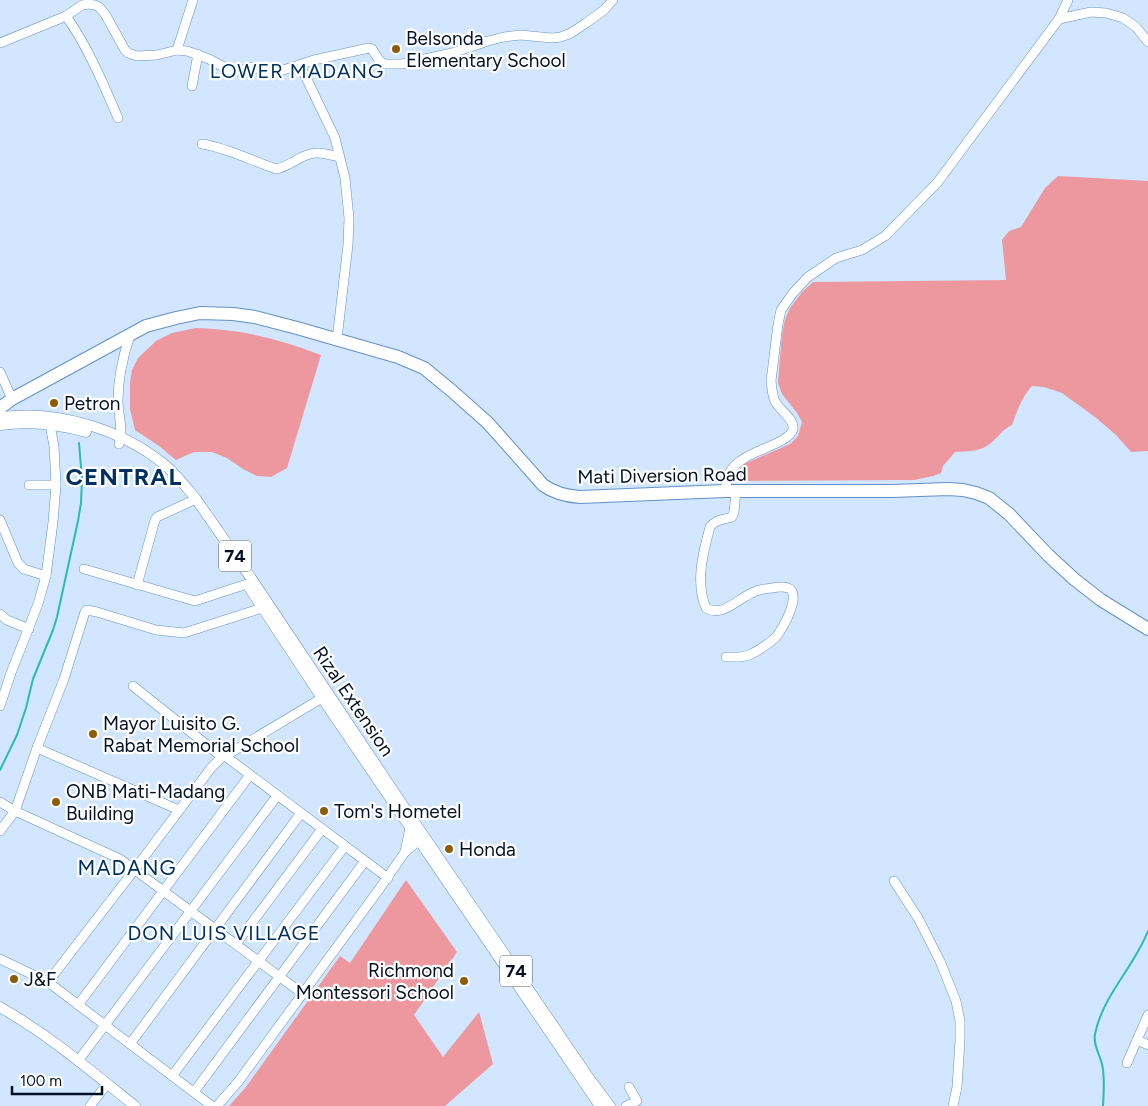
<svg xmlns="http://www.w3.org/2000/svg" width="1148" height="1106" font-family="Figtree,sans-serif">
	<rect width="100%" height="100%" fill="#d2e6ff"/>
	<!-- green -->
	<g fill="#ec989e">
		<path d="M1058,176L1148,181V451L1131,452L1116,435L1095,417L1062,393L1044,387L1032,386C1022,397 1017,411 1012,425C1002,430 1001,434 993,441C982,452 970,451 955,452L943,466L941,473L933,476L914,480L733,481L737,472L744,464L790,444L798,436L802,422L797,413L782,394L778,383L779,369L782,334L785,319L790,308L802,292L813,282L1006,280L1002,240L1009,231L1021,227L1045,188Z"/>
		<path d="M196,328C239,329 281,339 321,355L287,468L271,477L257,476L243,469L227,458L212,452H194L176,460L159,446L135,430L130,409V382L132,370L138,358L156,341L172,333Z"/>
		<path d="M406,880L457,952L414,1015L443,1057L479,1012L493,1064L445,1106H229L246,1087L340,956L350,963Z"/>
	</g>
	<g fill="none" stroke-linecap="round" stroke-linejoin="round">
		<!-- stream -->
		<g stroke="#2bbaba" stroke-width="2">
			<path d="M0,770L17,735L26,708L33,679L53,630L57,617L78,521L81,503L82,479L79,443"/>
			<path d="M1103,1106C1104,1092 1105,1077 1102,1064C1099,1053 1093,1044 1095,1034C1103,995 1134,967 1148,931"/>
		</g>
		<!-- minor casing -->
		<g stroke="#6290ca" stroke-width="10">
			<g id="minor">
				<path d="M66,16C88,47 103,83 118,118"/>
				<path d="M1059,19L1091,12L1106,13L1123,18L1136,27L1148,42"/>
				<path d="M0,43L66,16L82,5L88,4L95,5L99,7L105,14L125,50L128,53L137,56L157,55L177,50L187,51L209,59L233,72H241L247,68L252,67L261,70L277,72L314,60L369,48L372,49L379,60L384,64H402L452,53L488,41L504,37L520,35L552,38L561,37L571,33L586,23L604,10L613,0"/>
				<path d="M177,50L193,0"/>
				<path d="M300,65L335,138L345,178L349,218L348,245L337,339"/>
				<path d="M192,86L198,54"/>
				<path d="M202,144C228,148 252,161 276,169C283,168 289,164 295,161C312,150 320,152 339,157"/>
				<path d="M0,372L12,399"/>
				<path d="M119,444C124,432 118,414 118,401C118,378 123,356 130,335"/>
				<path d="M29,485H56"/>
				<path d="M725,491C726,485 727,478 730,472C741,450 789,446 793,429C795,419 779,410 775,401C772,395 772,388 771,381L778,324L781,310L793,293L808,277L836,258L862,250L885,236L937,183L1059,19L1068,0"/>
				<path d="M0,520L18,563L24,569L46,576"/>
				<path d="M84,569L195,601L247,584"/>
				<path d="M137,585L155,520L157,517L196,499"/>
				<path d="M0,614L7,620L29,629"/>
				<path d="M726,657C734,657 742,658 749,655C758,651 768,644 775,638C782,631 803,593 788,588C783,586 777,587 772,588C766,589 759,589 754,592C738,598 723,618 706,608C695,582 703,553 710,527C716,519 723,520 732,517L734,512L736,491"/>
				<path d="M133,686L222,757"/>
				<path d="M0,706L11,673L38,604L46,576L53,522L56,485L54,446L50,425"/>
				<path d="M37,748L179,810"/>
				<path d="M225,756L388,878"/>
				<path d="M0,802L15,811L120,859L303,994"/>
				<path d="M0,831L15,811L37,748L64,679L85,612L87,610L97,612L156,630L184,633L262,608"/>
				<path d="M405,852L410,828L415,825"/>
				<path d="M894,881L918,918L940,961L956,1001L960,1021V1041L957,1087L953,1106"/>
				<path d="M236,944L322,829"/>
				<path d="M0,959L48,982L212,1106"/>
				<path d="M48,982L135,869L211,768L222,757L225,756L327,695"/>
				<path d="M78,1005L250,775"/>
				<path d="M1137,1040L1148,1045"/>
				<path d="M130,1044L301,813"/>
				<path d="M78,1061L277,796"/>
				<path d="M1127,1063L1148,1015"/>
				<path d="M172,1076L345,846"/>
				<path d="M194,1092L365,861"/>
				<path d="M90,1106L107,1084"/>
				<path d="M217,1106L238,1082L380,888L405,852L423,837"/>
				<path d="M626,1106L637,1101L629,1087"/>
			</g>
		</g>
		<!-- major casing -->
		<g stroke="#6290ca" stroke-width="11">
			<g id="major">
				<path d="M0,417C57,410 120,428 165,465C177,475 186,487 196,499L253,581L400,801L589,1078L610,1106"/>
				<path d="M0,425C29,421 58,424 86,432"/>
				<path d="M250,589L322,698L600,1106"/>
				<path d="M0,1007C49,1035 91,1071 135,1106"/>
			</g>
		</g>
		<!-- highway casing -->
		<g stroke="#6290ca" stroke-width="14">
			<path id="highway" d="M0,408L12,399L146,326L176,318L200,313L233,314L255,317L297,328L398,357L424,368L452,391L488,423L543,485C554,493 566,496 580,497L725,491H892L948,489L963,490L976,493L989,498L1009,514L1048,555L1074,579L1101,600L1148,629"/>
		</g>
		<!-- minor -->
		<use href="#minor" stroke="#fff" stroke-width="9"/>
		<!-- major -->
		<use href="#major" stroke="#fff" stroke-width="10"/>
		<!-- highway -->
		<use href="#highway" stroke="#fff" stroke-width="12"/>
	</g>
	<!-- markers -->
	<g fill="#8c5d04" stroke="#fff" stroke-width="2">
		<circle cx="396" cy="49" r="5"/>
		<circle cx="54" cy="403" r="5"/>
		<circle cx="93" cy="734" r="5"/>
		<circle cx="56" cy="802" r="5"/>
		<circle cx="324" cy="811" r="5"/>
		<circle cx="449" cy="849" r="5"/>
		<circle cx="14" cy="979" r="5"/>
		<circle cx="464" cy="981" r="5"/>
	</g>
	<g text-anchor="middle" stroke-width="4.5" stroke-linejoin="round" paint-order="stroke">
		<!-- shield labels -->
		<g fill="#fff" stroke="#4e5867" stroke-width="1">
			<rect x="219" y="540.5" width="32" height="31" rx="4"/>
			<rect x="500" y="955.5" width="32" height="31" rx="4"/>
		</g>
		<g font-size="18" font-weight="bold" fill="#021026">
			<text x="235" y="562">74</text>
			<text x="516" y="977">74</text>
		</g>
		<!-- poi labels -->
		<g font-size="19" fill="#021026" stroke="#fff" text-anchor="start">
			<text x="406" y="45">Belsonda<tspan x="406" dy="22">Elementary School</tspan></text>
			<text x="64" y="410">Petron</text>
			<text x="103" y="730">Mayor Luisito G.<tspan x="103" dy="22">Rabat Memorial School</tspan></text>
			<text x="66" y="798">ONB Mati-Madang<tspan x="66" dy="22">Building</tspan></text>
			<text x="334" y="818">Tom's Hometel</text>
			<text x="459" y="856">Honda</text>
			<text x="454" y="977" text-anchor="end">Richmond<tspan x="454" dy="22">Montessori School</tspan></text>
			<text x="24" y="986">J&amp;F</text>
		</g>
		<!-- street labels -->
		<g font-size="19" fill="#021026" stroke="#fff">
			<text transform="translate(662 475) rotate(-1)" y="7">Mati Diversion Road</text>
			<text transform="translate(354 701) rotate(56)" y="7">Rizal Extension</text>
		</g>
		<!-- neighbourhood labels -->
		<g font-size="20" letter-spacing="1" fill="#002f61" stroke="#fff">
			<text x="297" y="78">LOWER MADANG</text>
			<text x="224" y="940">DON LUIS VILLAGE</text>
		</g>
		<!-- quarter labels -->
		<g font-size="21" letter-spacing="1" fill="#002f61" stroke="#fff">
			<text x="127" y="875">MADANG</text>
		</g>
		<!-- district labels -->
		<g font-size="24" font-weight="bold" letter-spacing="1" fill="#002f61" stroke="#fff">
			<text x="124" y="485">CENTRAL</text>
		</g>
	</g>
	<!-- scale -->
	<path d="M12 1086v8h90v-8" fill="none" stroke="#021026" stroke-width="2.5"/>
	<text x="20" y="1086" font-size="15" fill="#021026" stroke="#ffffff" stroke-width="4" paint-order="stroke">100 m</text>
</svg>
